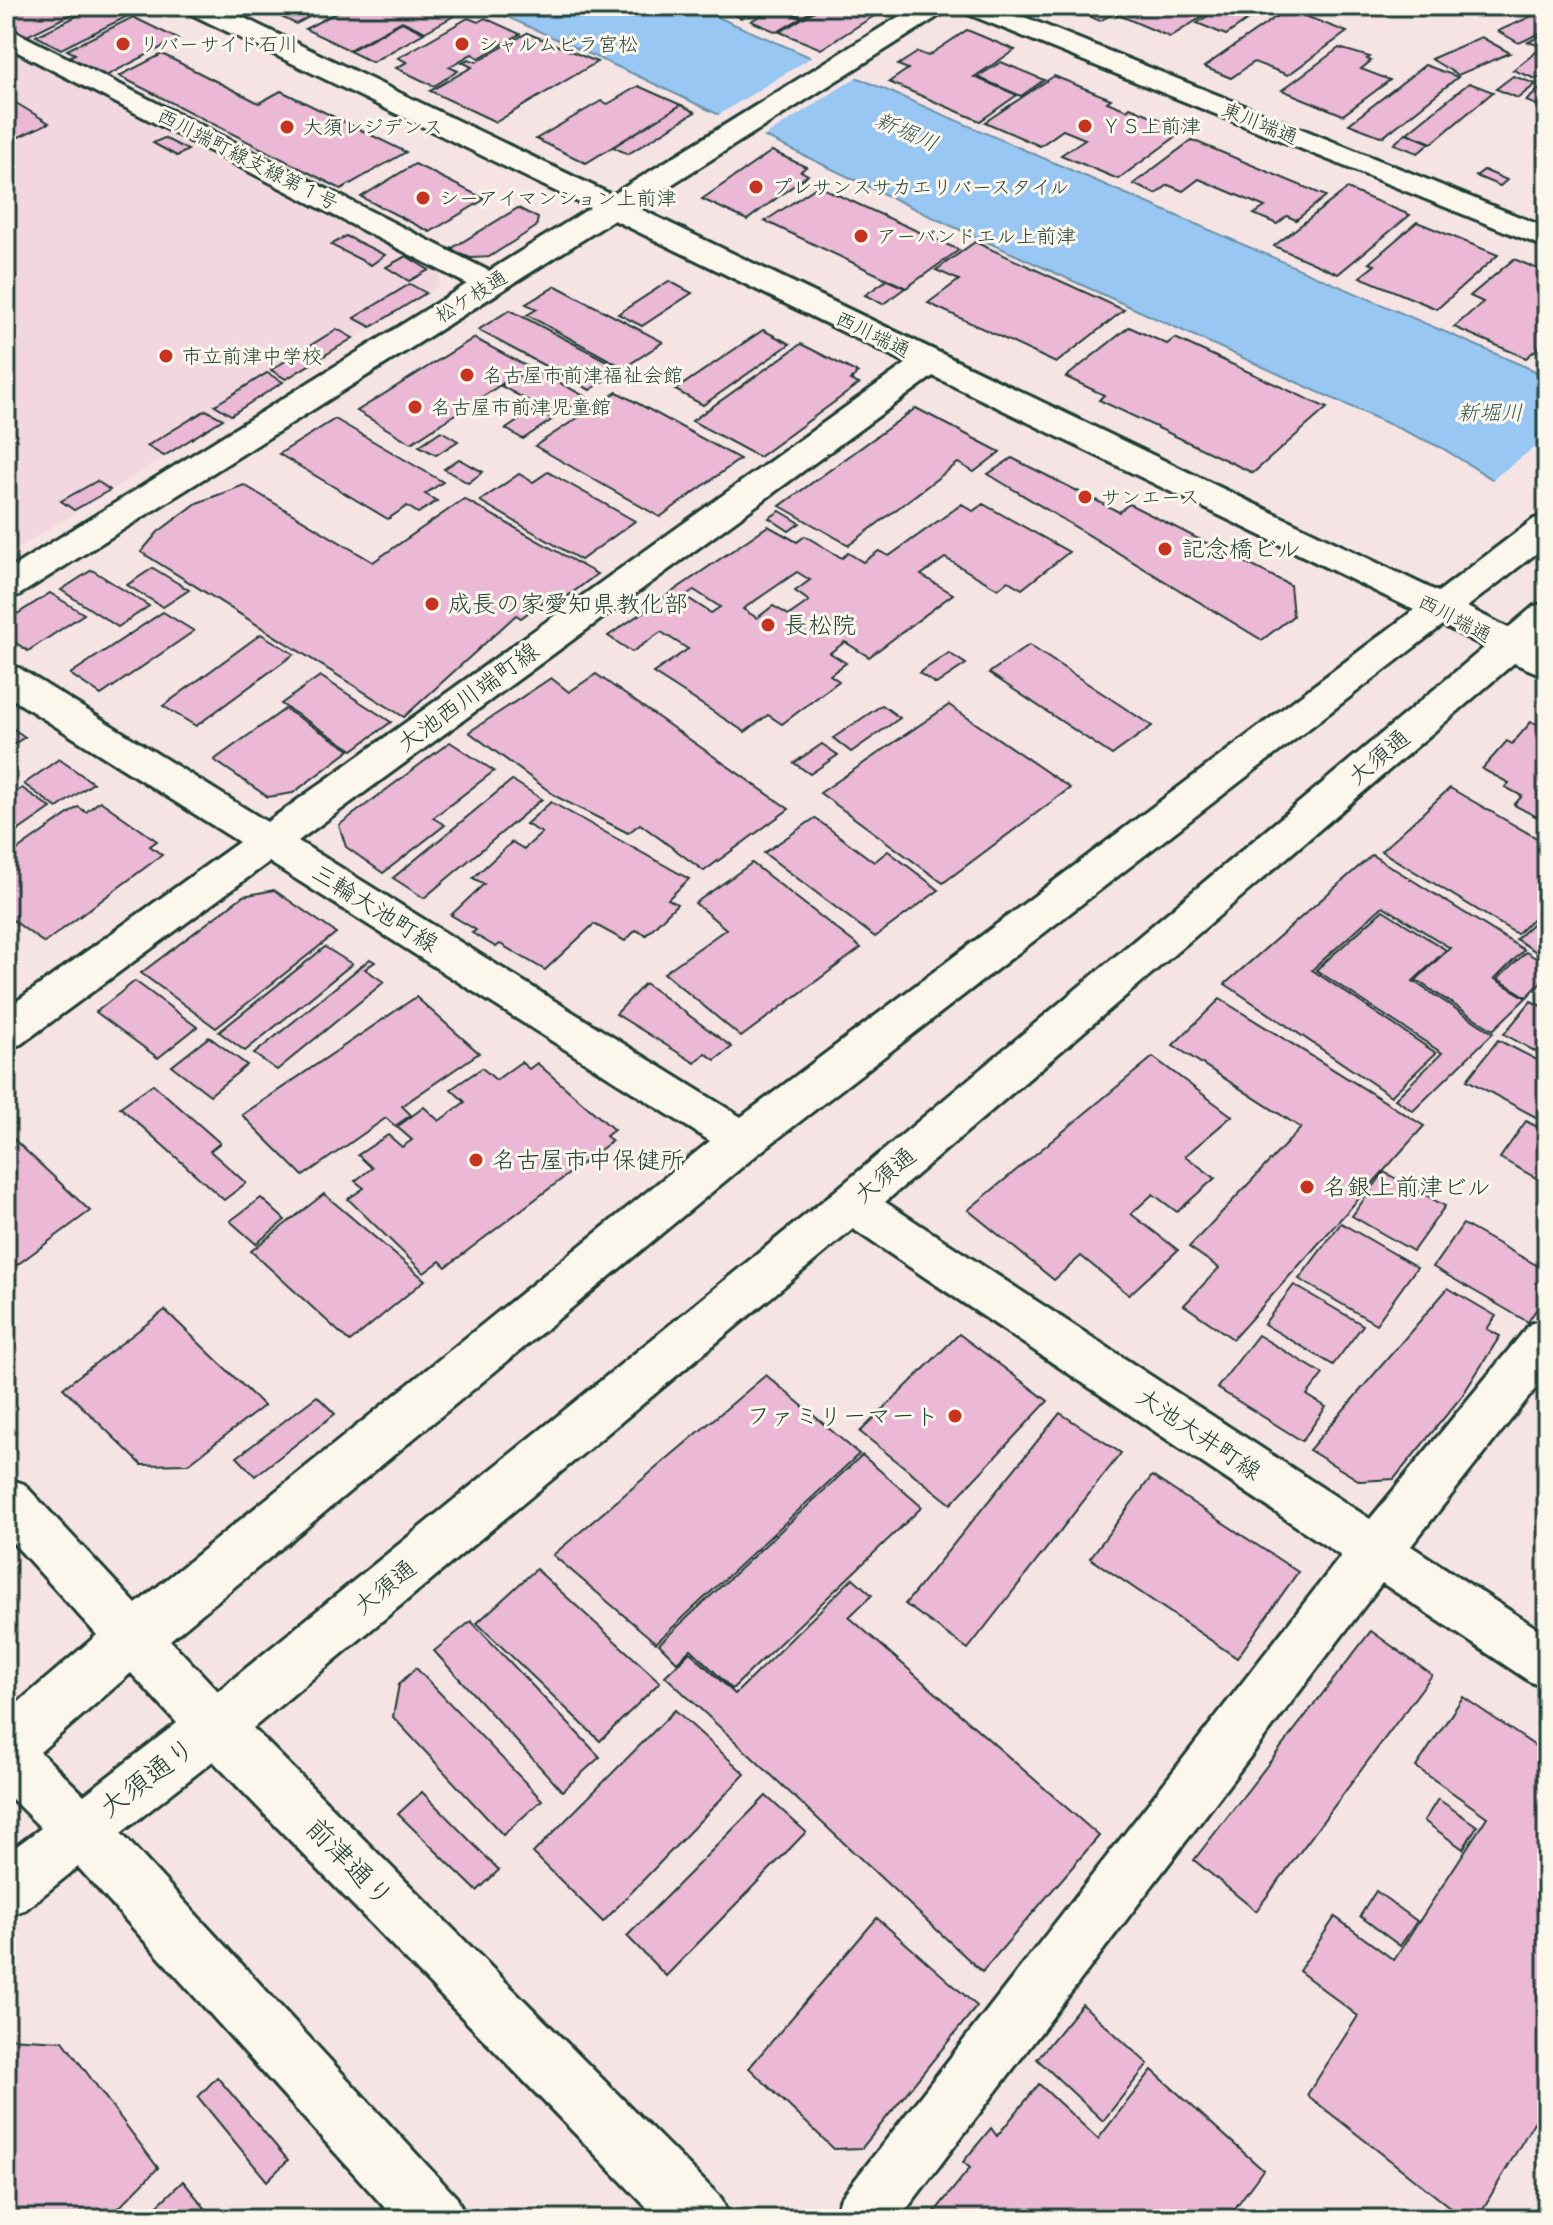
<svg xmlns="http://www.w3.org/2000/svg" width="1553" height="2225" font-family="Delius,'Klee One',sans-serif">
	<rect width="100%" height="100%" fill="#f6e4e5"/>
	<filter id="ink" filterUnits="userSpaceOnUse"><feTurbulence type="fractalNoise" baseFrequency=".0125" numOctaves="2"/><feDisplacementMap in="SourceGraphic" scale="16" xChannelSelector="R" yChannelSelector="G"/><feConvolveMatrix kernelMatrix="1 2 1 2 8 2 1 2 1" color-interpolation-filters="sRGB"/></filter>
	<g filter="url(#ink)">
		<!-- built -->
		<path fill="#f3d7e0" d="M6,46L439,271L440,285L6,556Z"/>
		<!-- water -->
		<path fill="#97c7f2" stroke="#6790a6" stroke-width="2" d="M483,6H692L1547,376V504L1492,479L1442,448L934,218L638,76Z"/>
		<!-- pier -->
		<g fill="#f6e4e5">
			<path d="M815,55L860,75L760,139L715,117Z"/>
			<path d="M1547,438V508L1489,482Z"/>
		</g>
		<!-- building -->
		<g fill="#ebb8d5" stroke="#1f3d34" stroke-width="2" fill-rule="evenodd">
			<path d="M29,6H88L27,36L6,25V17Z"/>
			<path d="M97,6H113L130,15L61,49L36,36Z"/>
			<path d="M258,6H330L296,24Z"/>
			<path d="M349,6H468L470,7L425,32L402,21L349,50L305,29Z"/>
			<path d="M714,6H762L741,18Z"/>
			<path d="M776,6H820L802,17Z"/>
			<path d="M823,6H890L821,49L780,32Z"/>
			<path d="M1066,6H1219L1170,37L1114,13L1100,21Z"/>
			<path d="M1223,6H1268L1226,35L1197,23Z"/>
			<path d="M775,7L801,18L777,32L751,21Z"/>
			<path d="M1287,9L1347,32L1288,75L1254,62L1231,78L1204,67Z"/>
			<path d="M1543,11L1547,13V30L1519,43L1498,31Z"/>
			<path d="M133,17L178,39L104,77L67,58L75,54L67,50Z"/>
			<path d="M468,18L478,22L485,18L520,34L479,58L472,54L449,67L458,71L434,86L396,68L407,62L398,58Z"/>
			<path d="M402,22L424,33L372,62L349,51Z"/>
			<path d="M967,30L1015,50L974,77L1017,95L980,121L889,82L908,69L898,65L918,52L928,56Z"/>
			<path d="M527,33L597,62L496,122L430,91L472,67L462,62L469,59L476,62Z"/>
			<path d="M1547,33V48L1528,42Z"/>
			<path d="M1481,37L1510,53L1458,75L1431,59Z"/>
			<path d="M1339,48L1370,57L1367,59L1371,61L1361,69L1390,80L1343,115L1282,90Z"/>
			<path d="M1540,49L1547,52V71L1536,79L1513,70Z"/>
			<path d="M162,54L259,103L281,91L406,152L341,189L119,76Z"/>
			<path d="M1001,62L1044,80L1021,96L977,77Z"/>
			<path d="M1425,65L1458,77L1383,137L1349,124Z"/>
			<path d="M1054,76L1111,99L1107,102L1127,110L1130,107L1185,130L1118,179L1061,155L1085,139L1063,130L1040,146L985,122Z"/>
			<path d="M1513,76L1536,84L1518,98L1496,89Z"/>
			<path d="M1469,83L1493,92L1432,143L1407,133Z"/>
			<path d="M638,86L681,105L586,163L536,139L601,101L608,104Z"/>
			<path d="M1541,88L1547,91V102L1542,107L1526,101Z"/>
			<path d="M16,103L49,123L6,143V108Z"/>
			<path d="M681,105L695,112L628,154L613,147Z"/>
			<path d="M1406,133L1430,143L1418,153L1394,144Z"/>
			<path d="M164,138L188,150L177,156L153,143Z"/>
			<path d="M1192,140L1326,196L1296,220L1287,216L1277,224L1254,214L1265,207L1199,179L1183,191L1168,185L1156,194L1133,184Z"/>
			<path d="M772,151L806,167L801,171L808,175L747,220L702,199Z"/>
			<path d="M415,164L485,199L430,232L361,197Z"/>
			<path d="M1484,170L1507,180L1500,186L1476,176Z"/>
			<path d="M818,186L959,250L906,288L765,221Z"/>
			<path d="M1347,189L1410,215L1338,274L1274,246Z"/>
			<path d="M518,208L538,218L536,227L489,257L470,258L451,249Z"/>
			<path d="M1417,222L1498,255L1437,309L1360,277L1375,265L1369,263Z"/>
			<path d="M346,236L385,255L371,265L331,245Z"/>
			<path d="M975,242L1124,310L1056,363L928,303L959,280L936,270Z"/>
			<path d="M406,256L429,270L409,281L386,267Z"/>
			<path d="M1514,259L1547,273V340L1526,358L1454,327L1483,302L1470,296Z"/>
			<path d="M887,280L905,288L883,304L865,295Z"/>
			<path d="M669,281L692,293L642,326L618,314Z"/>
			<path d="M410,284L426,293L371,327L354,318Z"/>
			<path d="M556,286L663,342L624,368L527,315L537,309L526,304Z"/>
			<path d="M510,310L622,369L590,390L478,330Z"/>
			<path d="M1129,327L1167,344L1175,338L1327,408L1253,473L1099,400L1104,395L1066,377Z"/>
			<path d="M337,329L353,338L286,379L271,370Z"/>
			<path d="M763,330L790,344L703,405L675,390Z"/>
			<path d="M474,338L528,367L411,443L357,411Z"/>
			<path d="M801,344L858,373L850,380L859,384L759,457L692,421Z"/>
			<path d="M540,372L586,397L556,416L501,386L518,375L528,381Z"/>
			<path d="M267,373L283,382L231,415L215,405Z"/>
			<path d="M617,392L740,459L660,517L535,446Z"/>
			<path d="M916,408L1000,452L974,472L958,463L849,545L780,506Z"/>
			<path d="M536,409L553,419L523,439L506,429Z"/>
			<path d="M206,410L223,419L164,456L147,446Z"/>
			<path d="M335,419L443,482L425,494L437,501L418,513L407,506L388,519L279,454Z"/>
			<path d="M441,431L458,441L436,455L419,446Z"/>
			<path d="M1012,458L1119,512L1129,504L1290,585L1293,616L1262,640L988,474Z"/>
			<path d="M459,459L483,472L468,483L444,469Z"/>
			<path d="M548,472L635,521L581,560L480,501L519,474L533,482Z"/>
			<path d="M97,481L110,490L74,510L61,501Z"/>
			<path d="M244,485L373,562L464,499L597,574L556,605L547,599L521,618L516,615L404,717L141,552L158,532L197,503Z"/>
			<path d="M962,504L973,511L983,504L1069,552L1022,589L1008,581L998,589L945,558L921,575L953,594L869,657L845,642L830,653L846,663L830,675L839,681L782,724L768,715L745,732L653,673L688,649L661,632L632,652L608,636L768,526L797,542L805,536L842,558L848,553L863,562L879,551L889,556ZM797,572L810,580L795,591L809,601L789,615L773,606L757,618L743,609ZM694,590L720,607L711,613L685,596Z"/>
			<path d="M780,511L800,523L789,531L769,518Z"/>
			<path d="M153,568L189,590L163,607L127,585Z"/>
			<path d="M92,570L149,606L118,627L61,590Z"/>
			<path d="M50,593L84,614L28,651L6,636V628L11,618Z"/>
			<path d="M163,612L194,631L101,695L70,674Z"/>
			<path d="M261,634L294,654L196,726L163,706Z"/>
			<path d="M1029,645L1152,726L1112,755L989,673Z"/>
			<path d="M949,653L966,664L936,684L919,673Z"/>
			<path d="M596,674L789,809L704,871L640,824L628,833L557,797L469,732L551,678L569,692Z"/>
			<path d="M320,676L391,722L353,750L281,704Z"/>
			<path d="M882,705L900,718L851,752L833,738Z"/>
			<path d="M949,705L1070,788L943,883L820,793Z"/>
			<path d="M285,709L350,750L293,793L268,797L214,760Z"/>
			<path d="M1531,722L1547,727V822L1514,805L1522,796L1505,787L1509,783L1482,769L1507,741L1512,744Z"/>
			<path d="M6,724L25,737L6,749Z"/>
			<path d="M450,742L494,771L433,818L445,825L383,873L346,847L339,825Z"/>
			<path d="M822,744L838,755L810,774L794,763Z"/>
			<path d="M59,759L93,783L57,808L24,784Z"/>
			<path d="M512,780L542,799L424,898L393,878Z"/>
			<path d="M22,788L51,808L6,839V799Z"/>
			<path d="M1450,788L1547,844V905L1517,934L1381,851Z"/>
			<path d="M100,801L157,841L150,846L162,855L44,943L6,915V858L78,807L86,812Z"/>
			<path d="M551,802L689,879L668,899L677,904L646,935L636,930L625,941L594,924L545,970L500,944L496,947L472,933L476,930L451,915L484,884L473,878L512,842L524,849L542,833L526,824Z"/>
			<path d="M815,818L874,862L888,851L939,890L875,937L764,853Z"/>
			<path d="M1372,855L1524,950L1495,979L1526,998L1493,1030L1416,980L1450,948L1383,906L1312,970L1436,1053L1391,1096L1225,984Z"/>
			<path d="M752,863L861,948L741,1037L664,973L726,929L695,903Z"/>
			<path d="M274,890L336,933L216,1028L141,973L243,896Z"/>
			<path d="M1383,910L1446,950L1413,981L1493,1033L1413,1111L1395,1099L1442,1053L1316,970Z"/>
			<path d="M1547,910V959L1516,939Z"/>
			<path d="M325,947L352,964L245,1051L219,1032Z"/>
			<path d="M1526,952L1547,965V976L1527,997L1498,979Z"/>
			<path d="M370,959L375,962L365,969L384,982L277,1070L254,1054Z"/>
			<path d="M135,981L197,1027L158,1058L96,1012Z"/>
			<path d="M645,983L732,1047L715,1060L705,1053L695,1063L616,1014Z"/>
			<path d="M416,997L479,1053L402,1106L411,1115L395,1126L386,1118L303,1176L242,1115Z"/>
			<path d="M1220,999L1424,1126L1233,1339L1184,1305L1219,1268L1189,1247L1301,1128L1173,1045Z"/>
			<path d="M1531,1001L1547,1009V1058L1504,1034Z"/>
			<path d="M209,1037L247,1065L210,1095L172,1066Z"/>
			<path d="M1498,1040L1547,1065V1123L1467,1080Z"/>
			<path d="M1153,1057L1232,1116L1185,1156L1215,1178L1177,1212L1153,1194L1131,1214L1178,1250L1129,1295L1081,1256L1054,1280L968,1210Z"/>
			<path d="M521,1062L529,1069L537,1063L614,1130L606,1136L612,1141L446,1267L440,1261L424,1273L348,1199L364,1188L355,1181L372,1168L358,1155L388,1135L402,1147L412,1140L397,1127L424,1107L439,1121L465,1102L451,1089L482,1068L496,1080Z"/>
			<path d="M153,1084L220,1143L210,1151L246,1183L224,1200L120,1107Z"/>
			<path d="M1526,1121L1547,1132V1184L1500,1158Z"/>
			<path d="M6,1132L90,1211L6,1273Z"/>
			<path d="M1384,1172L1445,1206L1413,1251L1352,1216Z"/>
			<path d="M324,1194L425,1280L350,1342L251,1251Z"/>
			<path d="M261,1198L285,1220L256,1244L230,1221Z"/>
			<path d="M1341,1223L1417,1267L1376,1324L1299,1279Z"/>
			<path d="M1463,1224L1547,1271V1293L1528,1322L1433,1267Z"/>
			<path d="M1294,1285L1363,1325L1333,1365L1264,1324Z"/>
			<path d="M1448,1288L1496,1316L1487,1329L1500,1336L1462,1396L1394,1479L1360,1481L1309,1450Z"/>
			<path d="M165,1310L264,1406L188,1464L142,1465L63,1388Z"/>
			<path d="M959,1334L1048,1401L951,1504L860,1432Z"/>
			<path d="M1258,1335L1323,1374L1307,1395L1326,1407L1302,1441L1217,1388Z"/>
			<path d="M766,1375L859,1454L656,1643L553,1555Z"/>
			<path d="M317,1396L335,1414L255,1476L237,1457Z"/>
			<path d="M1060,1413L1121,1453L968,1649L905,1604Z"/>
			<path d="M862,1455L922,1507L732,1689L691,1649L677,1662L659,1644Z"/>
			<path d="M1152,1476L1298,1572L1237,1658L1090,1558Z"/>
			<path d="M536,1569L660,1682L600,1741L477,1623Z"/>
			<path d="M853,1578L872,1595L849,1617L1099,1836L982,1972L665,1676L690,1652L735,1694Z"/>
			<path d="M471,1621L600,1757L562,1791L434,1651Z"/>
			<path d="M1371,1631L1432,1675L1256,1911L1194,1860Z"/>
			<path d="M416,1668L542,1800L503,1835L393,1717L399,1684Z"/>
			<path d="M1463,1697L1547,1754V2100L1477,2219H1465L1307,2095L1358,2016L1299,1971L1335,1917L1394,1960L1487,1817L1416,1767Z"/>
			<path d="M675,1710L745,1774L603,1922L533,1853Z"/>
			<path d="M422,1792L499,1870L477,1891L398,1814Z"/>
			<path d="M766,1796L806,1832L666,1976L627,1936Z"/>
			<path d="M1438,1799L1477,1826L1463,1849L1424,1821Z"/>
			<path d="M1376,1891L1417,1921L1400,1946L1360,1916Z"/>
			<path d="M877,1918L977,2006L862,2148L834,2149L749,2068Z"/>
			<path d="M1082,2004L1148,2064L1103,2121L1037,2059Z"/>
			<path d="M6,2038L63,2041L158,2168L108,2219H6Z"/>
			<path d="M1152,2070L1263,2170L1227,2219H929L970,2168L963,2162L991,2128L997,2136L1039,2084L1098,2139Z"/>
			<path d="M217,2077L288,2160L267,2181L198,2097Z"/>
			<path d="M183,2181L214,2219H143Z"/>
			<path d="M1309,2210L1311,2219H1272L1271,2213Z"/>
		</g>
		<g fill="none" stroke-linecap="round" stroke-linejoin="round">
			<!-- minor casing -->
			<g stroke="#1f3d34" stroke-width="6">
				<g id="minor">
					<path d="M183,6H219L612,195L916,6H949L945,12L636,207L1438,592L1534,519L1547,516V545L1467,607L1508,628L1534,606L1547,603V635L1537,643L1547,648V677L1514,663L885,1202L1370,1519L1530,1324L1547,1318V1374L1411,1546L1547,1635V1689L1529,1681L1382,1583L899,2219H832L841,2198L1341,1556L853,1229L253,1728L721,2198L730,2219H658L213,1761L121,1833L457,2198L466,2219H395L78,1867L26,1909L6,1917V1854L41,1828L6,1793V1713L97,1635L6,1535V1478L24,1484L136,1604L710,1141L269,862L21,1044L6,1049V1009L239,842L6,695V664L19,668L267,822L907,363L614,220L19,595L6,599V571L467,284L6,46V27L489,271L590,208L187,12ZM933,376L1414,610L741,1117L298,841ZM1443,625L1485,647L835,1191L218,1691L170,1640L759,1153ZM131,1673L177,1723L84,1795L40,1752Z"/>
					<path d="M959,6H997L1547,228V248L963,12Z"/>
				</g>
			</g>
			<!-- minor -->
			<use href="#minor" fill="#fbf7ec" fill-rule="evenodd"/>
		</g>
	</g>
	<!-- markers -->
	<g fill="#c8321e" stroke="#fbf7ec" stroke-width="3">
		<circle cx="123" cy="44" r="8"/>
		<circle cx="462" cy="44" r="8"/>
		<circle cx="1085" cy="126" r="8"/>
		<circle cx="287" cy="127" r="8"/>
		<circle cx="756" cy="187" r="8"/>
		<circle cx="423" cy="198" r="8"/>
		<circle cx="861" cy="236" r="8"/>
		<circle cx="166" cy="356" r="8"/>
		<circle cx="467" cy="375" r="8"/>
		<circle cx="415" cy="407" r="8"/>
		<circle cx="1085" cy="497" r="8"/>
		<circle cx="1165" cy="549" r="8"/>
		<circle cx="432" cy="604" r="8"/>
		<circle cx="768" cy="625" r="8"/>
		<circle cx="476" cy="1160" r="8"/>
		<circle cx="1307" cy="1187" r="8"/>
		<circle cx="955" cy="1416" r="8"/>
	</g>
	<g text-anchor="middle" stroke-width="6" stroke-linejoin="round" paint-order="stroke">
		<!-- far-poi labels -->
		<g font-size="20" fill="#1f3d34" stroke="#fbf7ec" text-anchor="start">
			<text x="139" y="51">リバーサイド石川</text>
			<text x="478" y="51">シャルムビラ宮松</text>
			<text x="1101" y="133">ＹＳ上前津</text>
			<text x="303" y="134">大須レジデンス</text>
			<text x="772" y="194">プレサンスサカエリバースタイル</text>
			<text x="439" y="205">シーアイマンション上前津</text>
			<text x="877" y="243">アーバンドエル上前津</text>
			<text x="182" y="363">市立前津中学校</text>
			<text x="483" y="382">名古屋市前津福祉会館</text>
			<text x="431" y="414">名古屋市前津児童館</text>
			<text x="1101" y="504">サンエース</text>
		</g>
		<!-- far-street labels -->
		<g font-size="20" fill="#1f3d34" stroke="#fbf7ec">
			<text transform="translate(1260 123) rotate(22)" y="7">東川端通</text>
			<text transform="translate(248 159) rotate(27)" y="7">西川端町線支線第１号</text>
			<text transform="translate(471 296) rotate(-32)" y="7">松ケ枝通</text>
			<text transform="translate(873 334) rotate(26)" y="7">西川端通</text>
			<text transform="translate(1455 618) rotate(28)" y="7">西川端通</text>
		</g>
		<!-- far-water labels -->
		<g font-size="22" font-style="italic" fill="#37595a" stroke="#fbf7ec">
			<text transform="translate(907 131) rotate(24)" y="8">新堀川</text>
			<text x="1490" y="420">新堀川</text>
		</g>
		<!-- poi labels -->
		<g font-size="24" fill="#1f3d34" stroke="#fbf7ec" text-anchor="start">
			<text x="1181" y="557">記念橋ビル</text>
			<text x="448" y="612">成長の家愛知県教化部</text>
			<text x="784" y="633">長松院</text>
			<text x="492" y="1168">名古屋市中保健所</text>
			<text x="1323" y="1195">名銀上前津ビル</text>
			<text x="939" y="1424" text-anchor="end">ファミリーマート</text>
		</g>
		<!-- street labels -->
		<g font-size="24" fill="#1f3d34" stroke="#fbf7ec">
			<text transform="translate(468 697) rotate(-36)" y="8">大池西川端町線</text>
			<text transform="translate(1379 757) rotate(-40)" y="8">大須通</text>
			<text transform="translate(375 908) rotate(32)" y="8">三輪大池町線</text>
			<text transform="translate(885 1175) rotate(-40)" y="8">大須通</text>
			<text transform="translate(1199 1434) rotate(34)" y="8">大池大井町線</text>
			<text transform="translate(385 1587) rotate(-39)" y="8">大須通</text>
		</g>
		<!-- near-street labels -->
		<g font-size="28" fill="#1f3d34" stroke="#fbf7ec">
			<text transform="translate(147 1777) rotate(-37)" y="10">大須通り</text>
			<text transform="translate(350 1862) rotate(46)" y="10">前津通り</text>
		</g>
	</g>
	<!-- margin -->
	<rect width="1553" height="2225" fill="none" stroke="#fbf7ec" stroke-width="32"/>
	<rect x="16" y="16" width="1521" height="2193" fill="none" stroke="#1f3d34" stroke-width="3" filter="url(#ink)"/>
</svg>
